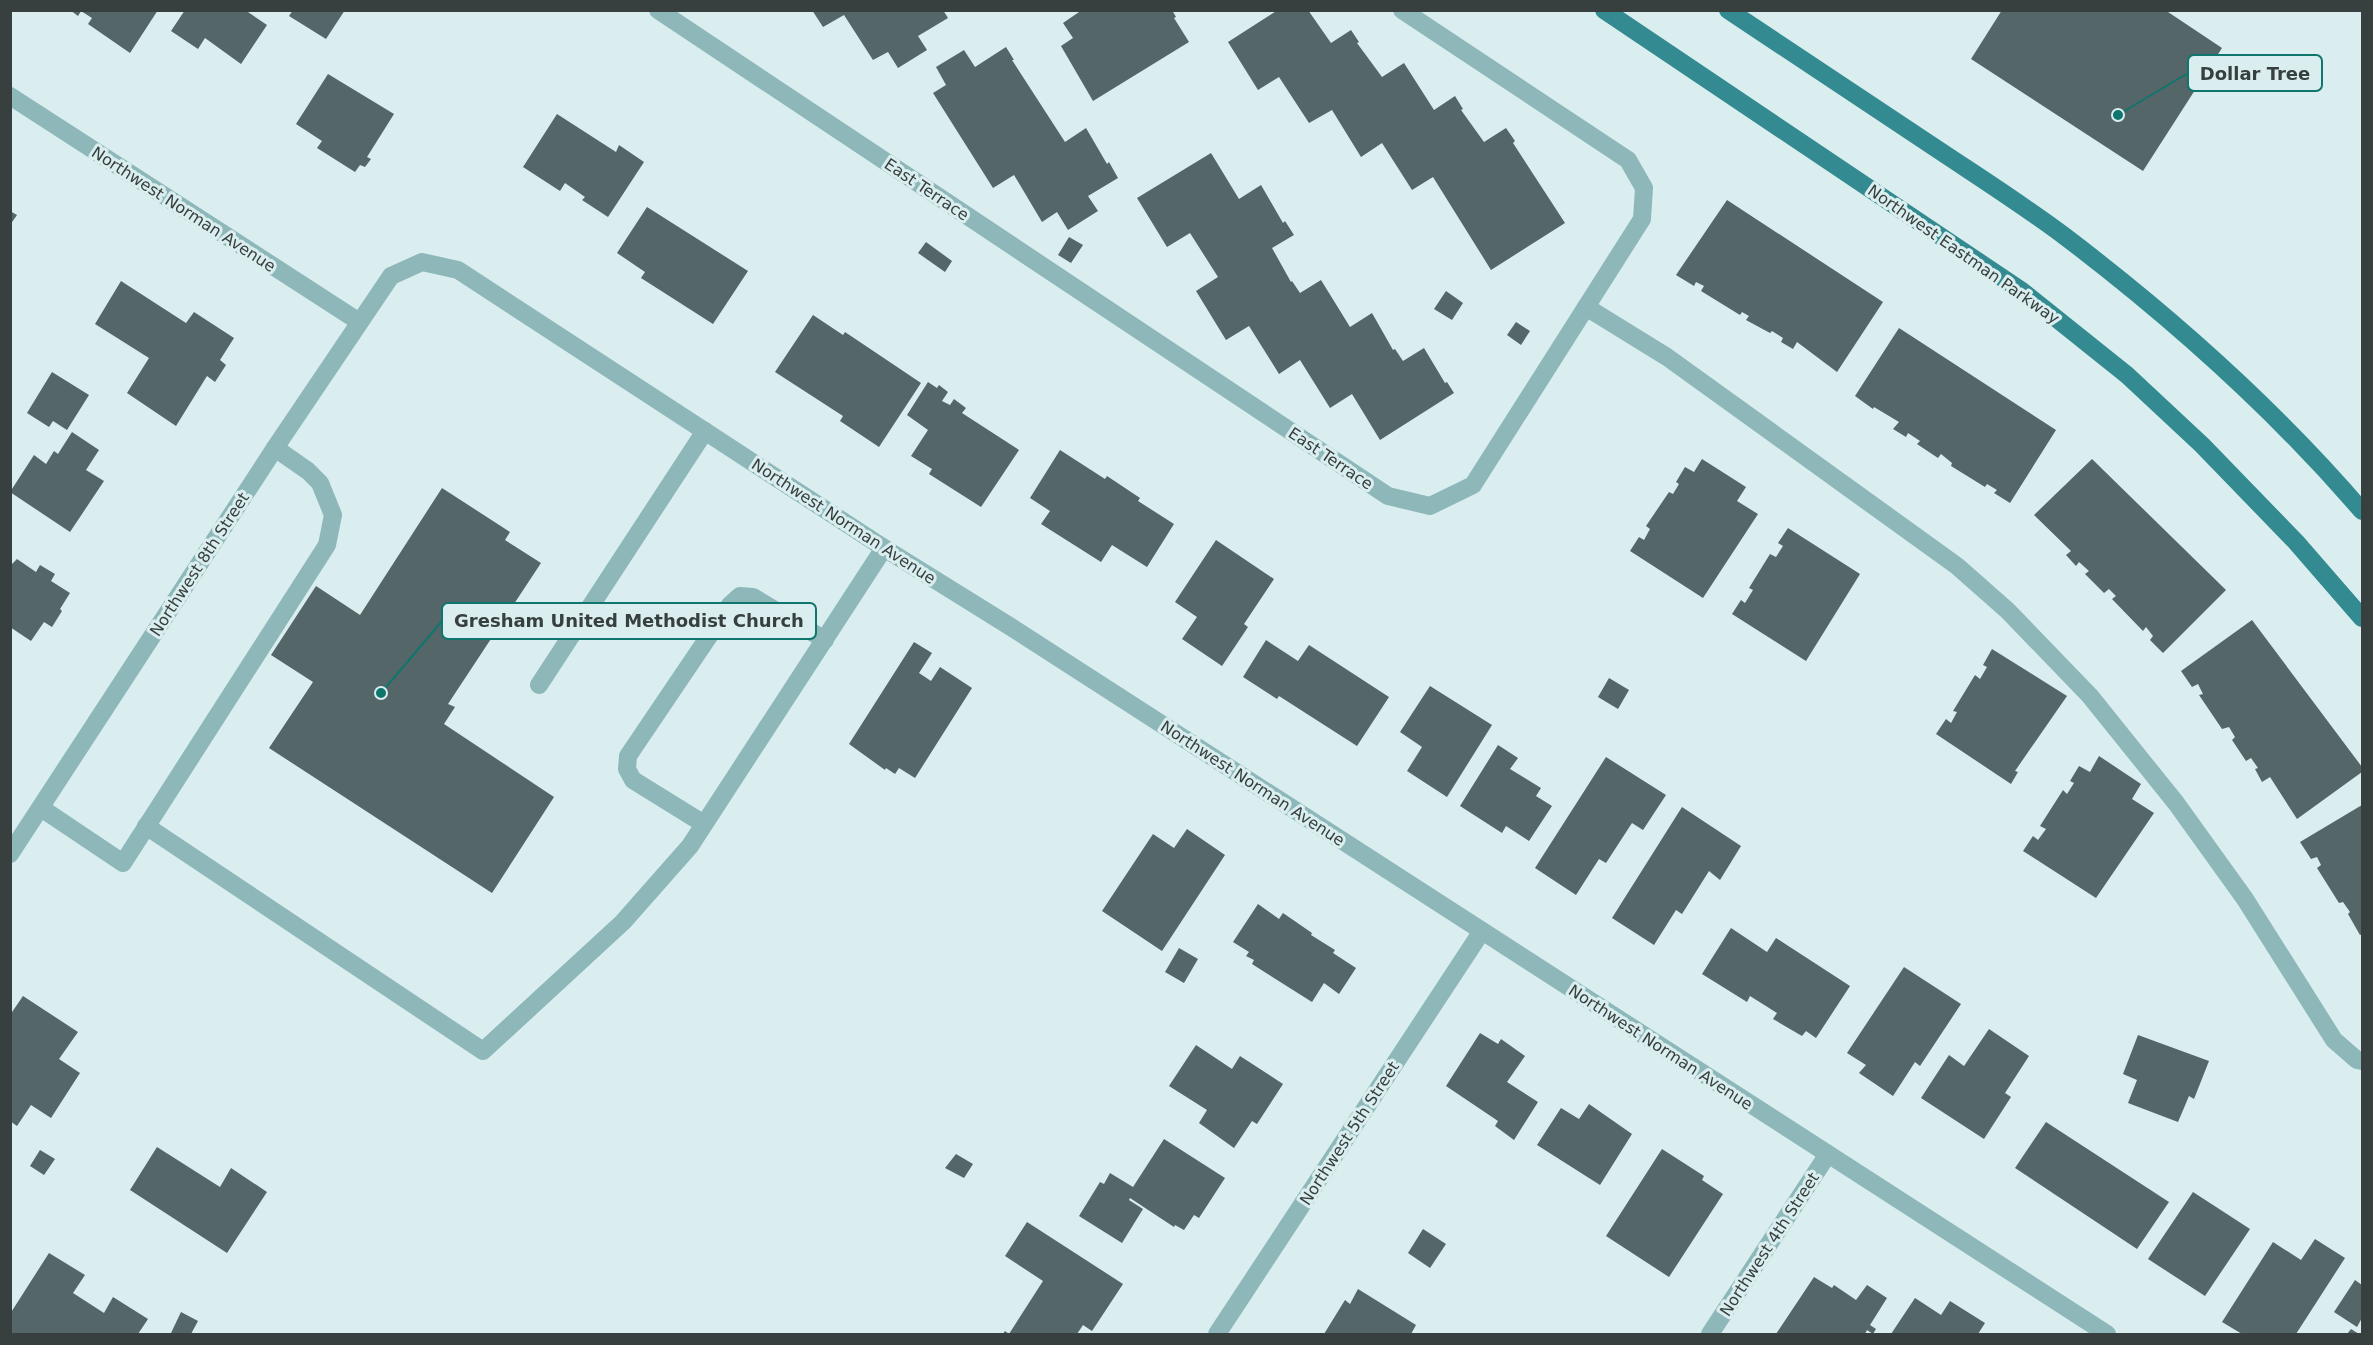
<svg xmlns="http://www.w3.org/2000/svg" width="2373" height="1345" font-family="'DejaVu Sans',sans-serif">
	<rect width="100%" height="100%" fill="#daeeef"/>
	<!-- building -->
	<g fill="#546667">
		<path d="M70,10H158L130,53L88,24L92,18L81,11L78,16Z"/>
		<path d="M185,10H245L267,25L241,64L205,38L198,49L171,31Z"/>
		<path d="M293,10H345L326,39L289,16Z"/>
		<path d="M812,10H943L948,18L918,36L927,50L898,68L888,52L873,60L844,15L823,27Z"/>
		<path d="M1082,10H1172L1176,17L1174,18L1189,42L1093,101L1061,46L1073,38L1063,23Z"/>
		<path d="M1278,10H1308L1331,43L1351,30L1359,42L1357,43L1382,77L1404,63L1434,110L1455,96L1463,109L1461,110L1484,142L1506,128L1515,141L1513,143L1565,223L1491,270L1433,177L1412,190L1382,143L1361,157L1332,110L1309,123L1279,77L1258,90L1228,42Z"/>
		<path d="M2002,10H2165L2222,48L2143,171L1971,59Z"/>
		<path d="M1006,47L1014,60H1012L1065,142L1086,128L1107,164L1109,162L1118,178L1088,196L1098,211L1068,230L1057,212L1042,222L1014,175L993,188L933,93L946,85L936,67L964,50L975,67Z"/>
		<path d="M328,74L394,114L367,157L371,159L365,167L360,165L355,172L317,148L322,141L296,124Z"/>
		<path d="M557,114L616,152L619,145L644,162L608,217L582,200L585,197L565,183L560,191L523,167Z"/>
		<path d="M1211,153L1239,199L1261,185L1283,223L1285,221L1294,235L1272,248L1291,282L1292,281L1300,293L1321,280L1350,327L1372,313L1393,350L1395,349L1403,361L1424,348L1445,383L1447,382L1454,393L1380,440L1352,394L1330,408L1300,360L1279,374L1249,326L1226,340L1196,291L1218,277L1190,233L1167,247L1137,198Z"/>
		<path d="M1727,200L1883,302L1837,372L1797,342L1793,349L1781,342L1783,338L1772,331L1770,333L1746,320L1749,316L1742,312L1740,315L1701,291L1704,286L1696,282L1694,286L1676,275Z"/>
		<path d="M647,207L748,271L713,324L641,278L645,272L617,253Z"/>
		<path d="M10,211L17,215L10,225Z"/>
		<path d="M1069,237L1083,245L1071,263L1058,255Z"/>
		<path d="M926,242L952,261L945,272L918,253Z"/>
		<path d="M121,281L186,323L194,312L234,338L220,360L226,365L215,382L207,376L176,426L127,393L149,358L95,324Z"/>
		<path d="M1446,291L1463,303L1452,320L1434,309Z"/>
		<path d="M813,315L843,335L845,332L921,383L879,447L840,421L843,416L775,372Z"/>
		<path d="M1516,322L1530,331L1521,345L1507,335Z"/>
		<path d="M1899,328L2056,430L2010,503L1994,493L1997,490L1987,484L1985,487L1951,466L1952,463L1941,454L1938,458L1917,444L1920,441L1908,433L1906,437L1893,429L1899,422L1874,407L1873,409L1855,396Z"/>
		<path d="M52,372L89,395L67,430L53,421L49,427L27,413Z"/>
		<path d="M928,382L937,388L939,385L948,392L942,401L950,405L954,399L966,408L962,413L1019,450L981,507L929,474L932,469L911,456L928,430L907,415Z"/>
		<path d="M72,432L99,450L86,470L104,481L70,532L10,492L34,455L46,464L54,451L58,454Z"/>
		<path d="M1060,450L1105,479L1107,476L1140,498L1138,501L1174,524L1147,567L1112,545L1101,562L1041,524L1050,511L1030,498Z"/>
		<path d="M1702,459L1746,487L1737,501L1758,514L1703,598L1630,551L1639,537L1644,540L1650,529L1646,526L1669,492L1673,494L1679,484L1676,482L1685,467L1694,472Z"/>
		<path d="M2092,459L2226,590L2163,653L2150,640L2153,636L2146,627L2143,631L2112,599L2116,596L2109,589L2104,593L2085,574L2089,571L2079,562L2076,566L2066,555L2071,551L2034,515Z"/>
		<path d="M442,488L510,532L505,540L541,563L448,704L455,707L444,724L554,797L492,893L269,748L313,682L271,655L316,586L360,615Z"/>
		<path d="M1788,528L1860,574L1806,661L1732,614L1741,600L1745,603L1753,590L1749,588L1770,554L1776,557L1783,546L1778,543Z"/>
		<path d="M1216,540L1274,579L1244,624L1248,627L1222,666L1182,639L1197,617L1175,602Z"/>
		<path d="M17,559L36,572L40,565L55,574L51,581L70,593L60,609L62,611L52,627L44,622L31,641L10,627V566Z"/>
		<path d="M2252,620L2362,767V772L2297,819L2270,777L2262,782L2255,769L2258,768L2251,758L2246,761L2232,740L2235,737L2229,727L2222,729L2199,695L2203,694L2198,684L2192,687L2181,671Z"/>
		<path d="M1266,640L1298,661L1309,645L1389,697L1357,746L1279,696L1277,699L1243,677Z"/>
		<path d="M914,642L932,653L919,673L931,681L940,667L972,688L915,778L899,768L895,774L886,768L885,770L849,744Z"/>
		<path d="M1992,649L2067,696L2015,771L2018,772L2011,784L1936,734L1946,719L1951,723L1957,712L1953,711L1975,675L1980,679L1987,667L1983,665Z"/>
		<path d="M1609,678L1629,690L1618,709L1598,697Z"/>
		<path d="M1430,686L1492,725L1447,797L1407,771L1422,747L1400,732Z"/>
		<path d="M1498,745L1518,758L1510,769L1541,788L1536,796L1552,806L1529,841L1506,826L1502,833L1460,806Z"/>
		<path d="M2099,756L2141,784L2132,799L2154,813L2096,898L2023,851L2033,836L2038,840L2046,829L2040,826L2063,790L2067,794L2074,783L2070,781L2079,766L2090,772Z"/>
		<path d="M1606,757L1666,795L1643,830L1632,823L1606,863L1599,859L1576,895L1535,868Z"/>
		<path d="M2362,805V934L2360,935L2348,914L2350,912L2343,902L2339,903L2317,868L2321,865L2317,857L2311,859L2300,842Z"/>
		<path d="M1682,807L1741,846L1720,880L1709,871L1682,914L1676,910L1654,945L1612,918Z"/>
		<path d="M1187,829L1225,855L1162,951L1102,911L1153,834L1174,848Z"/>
		<path d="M1258,904L1279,919L1283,913L1312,933L1311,935L1335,950L1333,953L1356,968L1339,994L1324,983L1312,1002L1252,964L1254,960L1246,956L1249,952L1233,942Z"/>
		<path d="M1731,928L1767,952L1776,938L1850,986L1816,1038L1806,1031L1802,1036L1773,1019L1777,1013L1750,996L1747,1002L1702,974Z"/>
		<path d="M1179,948L1198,959L1184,983L1165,972Z"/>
		<path d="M1904,967L1961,1004L1920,1066L1915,1062L1893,1096L1859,1073L1866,1065L1847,1053Z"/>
		<path d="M23,996L78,1032L59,1059L80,1073L51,1118L31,1105L17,1126L10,1121V1015Z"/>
		<path d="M1989,1029L2029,1056L2005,1093L2011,1097L1984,1139L1921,1098L1949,1055L1964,1066Z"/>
		<path d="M1480,1033L1498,1044L1501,1039L1525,1056L1507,1082L1538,1102L1514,1140L1495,1126L1498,1121L1446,1086Z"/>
		<path d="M2138,1035L2209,1061L2194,1099L2189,1096L2178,1122L2128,1103L2137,1080L2123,1074Z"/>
		<path d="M1196,1045L1232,1069L1240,1056L1283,1084L1257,1124L1252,1121L1234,1148L1199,1123L1207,1110L1169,1086Z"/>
		<path d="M1589,1104L1632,1134L1600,1185L1537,1145L1561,1108L1579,1119Z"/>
		<path d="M2046,1122L2169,1202L2137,1249L2015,1168Z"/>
		<path d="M1164,1139L1225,1178L1199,1218L1194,1215L1184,1230L1175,1225L1174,1227L1130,1198L1129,1200L1143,1209L1122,1243L1079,1216L1100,1182L1104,1184L1110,1173L1133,1187Z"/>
		<path d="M157,1147L220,1187L231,1168L267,1192L227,1253L130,1190Z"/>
		<path d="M1662,1149L1704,1176L1702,1180L1723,1194L1669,1277L1606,1236Z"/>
		<path d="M40,1150L55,1159L44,1175L30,1166Z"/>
		<path d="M956,1154L973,1164L964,1178L945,1168Z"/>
		<path d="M2193,1192L2250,1229L2205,1296L2148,1259Z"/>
		<path d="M1027,1222L1123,1284L1092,1331L1083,1325L1077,1334H1003L1005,1331L1009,1334L1043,1281L1005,1256Z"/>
		<path d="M1423,1229L1446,1244L1430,1268L1408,1253Z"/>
		<path d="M2315,1239L2345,1258L2296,1334H2242L2222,1322L2273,1242L2301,1260Z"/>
		<path d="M49,1253L85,1275L73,1293L104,1313L113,1297L148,1319L138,1334H10V1314Z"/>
		<path d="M1814,1277L1832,1288L1834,1285L1856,1300L1867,1285L1887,1298L1870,1325L1876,1329L1873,1334L1867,1330L1865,1334H1776Z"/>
		<path d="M2355,1280L2362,1285V1318L2357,1327L2334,1312Z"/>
		<path d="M1358,1289L1416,1325L1411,1334H1324L1345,1300L1350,1304Z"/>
		<path d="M1915,1298L1941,1315L1950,1301L1985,1323L1978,1334H1891Z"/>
		<path d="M181,1312L198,1321L191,1334L171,1333Z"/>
		<path d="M2351,1329L2359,1334H2347Z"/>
	</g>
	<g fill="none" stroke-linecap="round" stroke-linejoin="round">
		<!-- minor -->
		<g stroke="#8eb7ba" stroke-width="18">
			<path d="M658,10L1388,496L1430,506L1473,485L1642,219L1644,188L1628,160L1402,10"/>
			<path d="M10,96L358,321"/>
			<path d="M1586,307L1667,357L1957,566L2008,611L2090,696L2176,803L2245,899L2334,1040L2357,1060L2362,1061"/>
			<path d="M539,685L705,431"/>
			<path d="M41,808L123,863L327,545L333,515L320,483L308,471L275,448"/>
			<path d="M704,824L633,780L627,769L628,756L730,605L740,596L753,597L825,640"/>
			<path d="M146,826L483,1051L623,922L690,846L884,548"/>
			<path d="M10,854L275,448L391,276L422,262L458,270L884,548L1011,627L2107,1334"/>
			<path d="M1217,1334L1482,931"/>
			<path d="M1710,1334L1828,1154"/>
		</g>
		<!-- major -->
		<g stroke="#338b91" stroke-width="18">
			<path d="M1604,10L2022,291L2127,375L2202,445L2296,542L2362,618"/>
			<path d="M1728,10C1799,57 1870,104 1940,151C1982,179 2026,207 2067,238C2172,318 2276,411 2362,511"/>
		</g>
	</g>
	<g text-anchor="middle" stroke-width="6" stroke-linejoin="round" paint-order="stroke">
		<!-- street labels -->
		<g font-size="16" fill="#373f3f" stroke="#daeeef">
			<text transform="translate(927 189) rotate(34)" y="6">East Terrace</text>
			<text transform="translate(184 209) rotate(33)" y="6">Northwest Norman Avenue</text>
			<text transform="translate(1964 254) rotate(35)" y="6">Northwest Eastman Parkway</text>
			<text transform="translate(1331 458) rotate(34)" y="6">East Terrace</text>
			<text transform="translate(844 521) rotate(33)" y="6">Northwest Norman Avenue</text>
			<text transform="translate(199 564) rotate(-57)" y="6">Northwest 8th Street</text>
			<text transform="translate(1253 783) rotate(33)" y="6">Northwest Norman Avenue</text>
			<text transform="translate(1661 1047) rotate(33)" y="6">Northwest Norman Avenue</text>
			<text transform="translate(1349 1133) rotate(-57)" y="6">Northwest 5th Street</text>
			<text transform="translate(1769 1244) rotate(-57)" y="6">Northwest 4th Street</text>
		</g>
	</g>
	<!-- callouts -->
	<path fill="none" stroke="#0f766e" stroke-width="2" d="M2118 115L2188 73M381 693L442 621"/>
	<g fill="#0f766e" stroke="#daeeef" stroke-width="2">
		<circle cx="2118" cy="115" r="6"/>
		<circle cx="381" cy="693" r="6"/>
	</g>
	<g fill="#daeeef" stroke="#0f766e" stroke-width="2">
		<rect x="2188" y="55" width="134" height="36" rx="6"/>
		<rect x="442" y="603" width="374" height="36" rx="6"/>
	</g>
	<g font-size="18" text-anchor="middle" font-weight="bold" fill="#373f3f">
		<text x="2255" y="80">Dollar Tree</text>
		<text x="629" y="627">Gresham United Methodist Church</text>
	</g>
	<!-- border -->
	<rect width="2373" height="1345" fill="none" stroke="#373f3f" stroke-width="24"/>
</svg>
